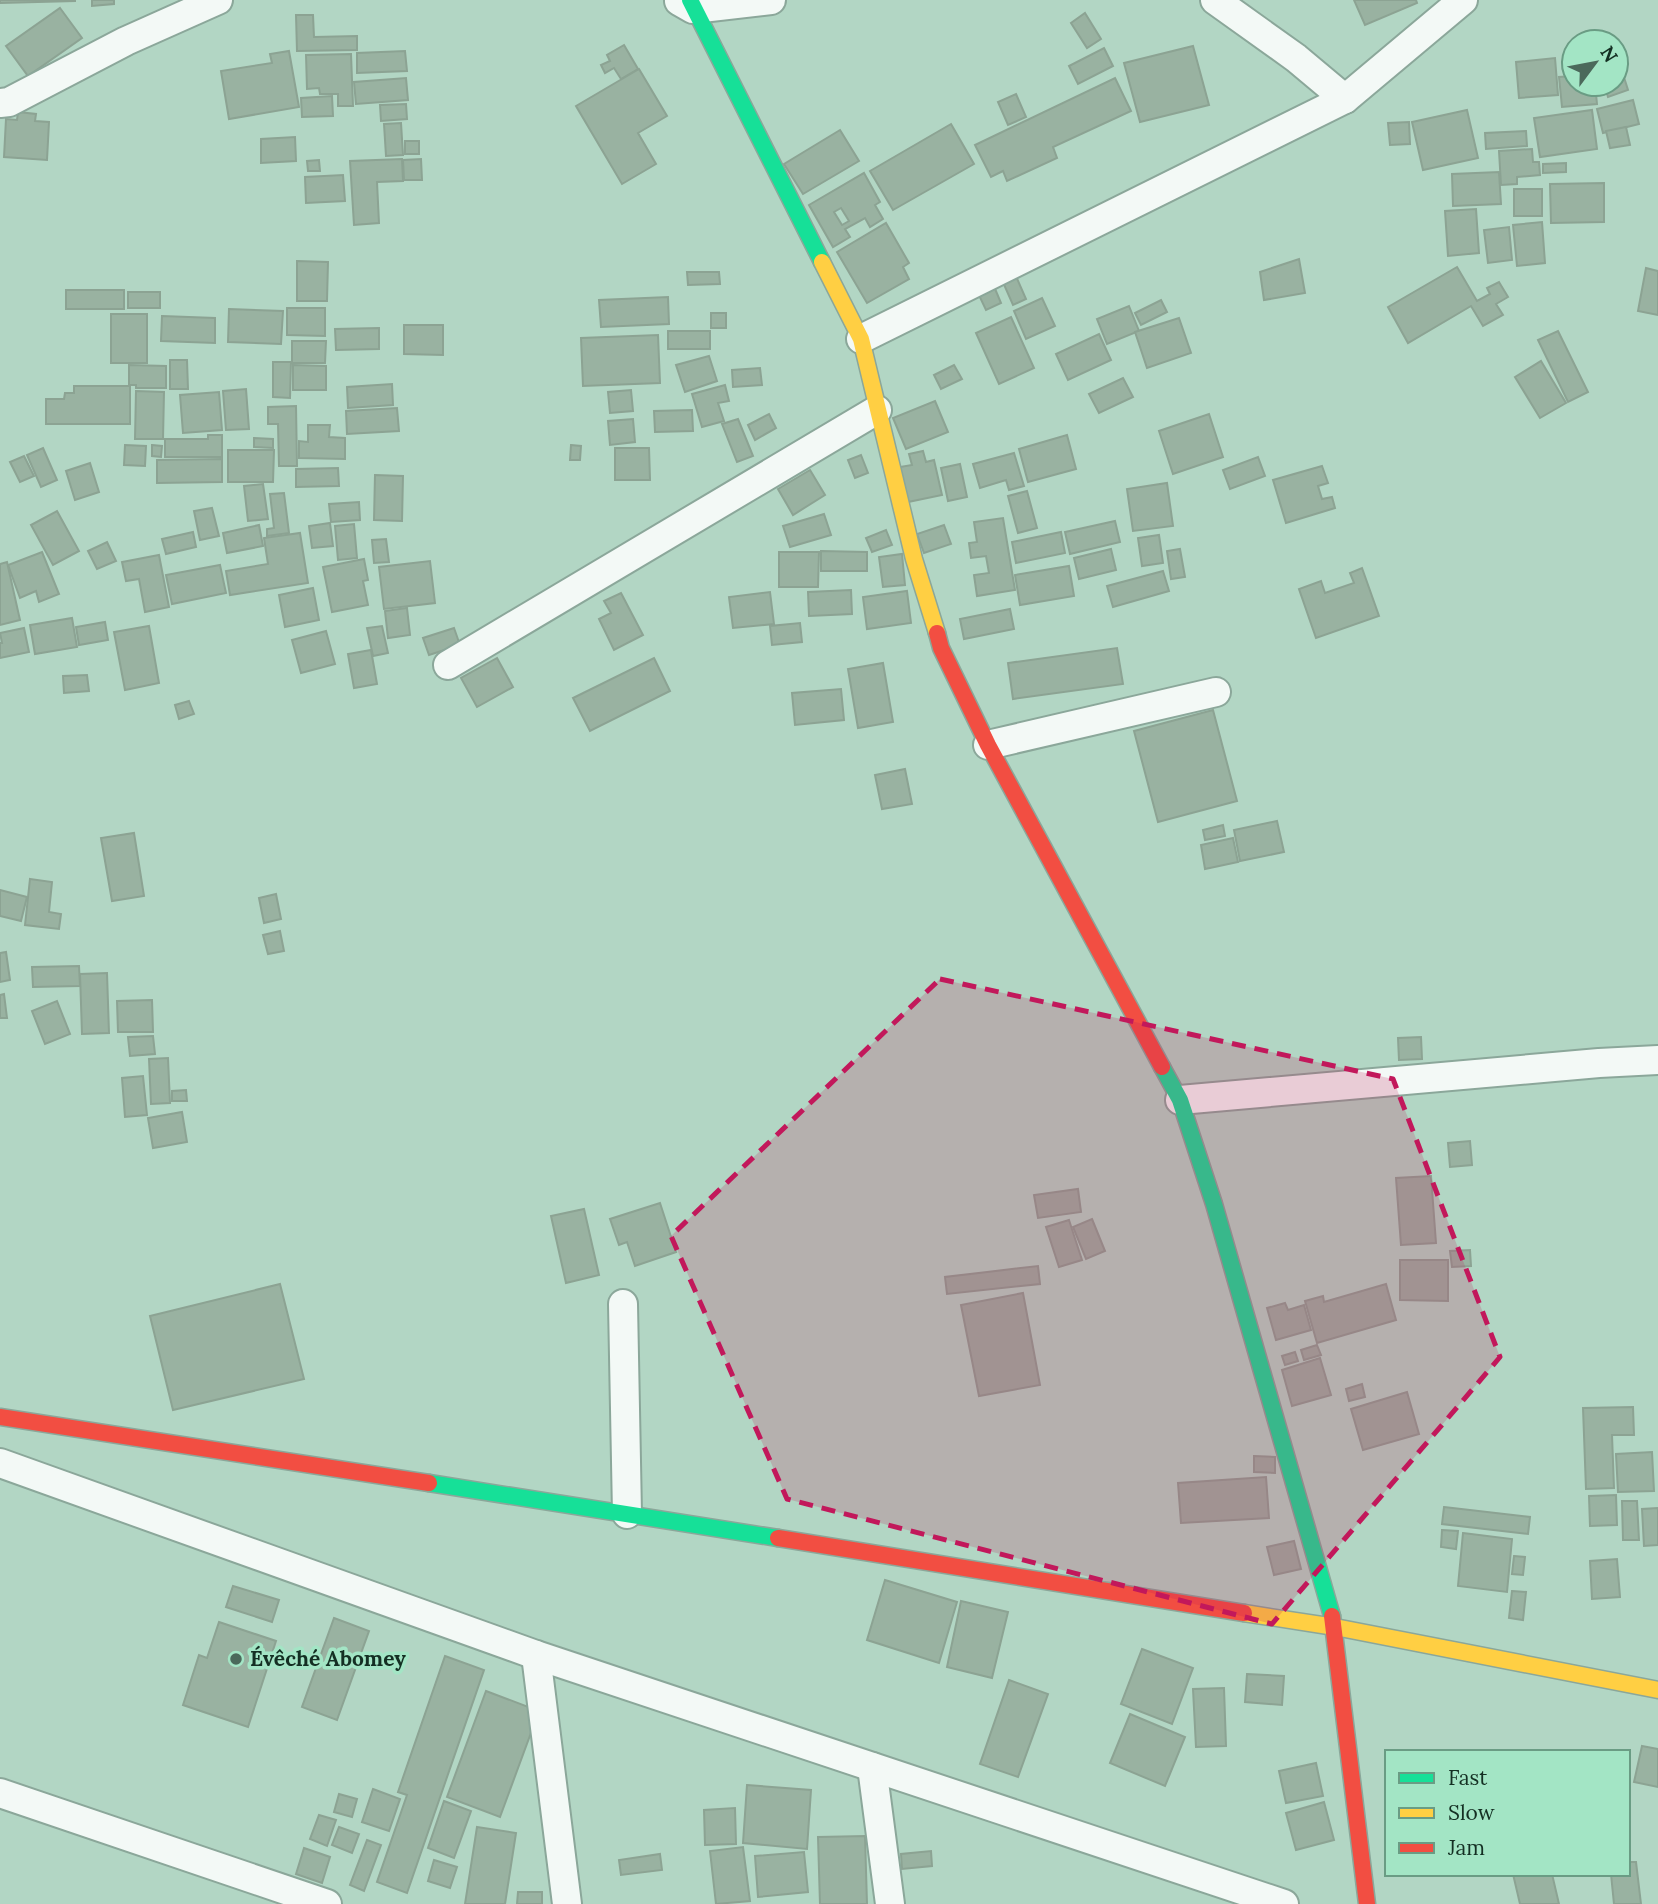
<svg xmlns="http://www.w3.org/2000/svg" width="1658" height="1904" font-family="Lora,serif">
	<rect width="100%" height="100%" fill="#b2d6c4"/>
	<!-- building -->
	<g fill="#99b2a1" stroke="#8ca393" stroke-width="2" fill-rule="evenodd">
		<path d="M0,0H75V1L0,3Z"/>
		<path d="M92,0H114V4L92,6Z"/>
		<path d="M1354,0H1416L1417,3L1365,25Z"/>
		<path d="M60,8L82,38L28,76L6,46Z"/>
		<path d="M1085,13L1101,39L1087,48L1071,23Z"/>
		<path d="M296,15H313L314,37L357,36V50L297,51Z"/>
		<path d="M624,45L638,69L621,79L614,68L605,73L601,65L610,61L607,55Z"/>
		<path d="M1193,46L1209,105L1140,122L1124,63Z"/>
		<path d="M1104,48L1113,66L1078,84L1069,66Z"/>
		<path d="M289,51L299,107L229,119L221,71L272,63L270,54Z"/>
		<path d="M405,51L407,71L357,73V53Z"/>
		<path d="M351,54L353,106H338V94H320L319,88L307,89L306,55Z"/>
		<path d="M1555,58L1558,95L1519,98L1516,62Z"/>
		<path d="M639,69L667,116L638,133L656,164L622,184L576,106Z"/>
		<path d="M1622,71L1628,90L1608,97L1604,84H1616V73Z"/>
		<path d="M1574,76V84H1595L1597,104L1562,107L1559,77Z"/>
		<path d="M406,78L408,100L356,104L354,82Z"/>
		<path d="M1115,78L1131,111L1053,147L1057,158L1007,181L1003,171L991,177L975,145Z"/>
		<path d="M1016,94L1026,117L1008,125L998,102Z"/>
		<path d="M332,96L333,116L302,117L301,98Z"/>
		<path d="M1633,100L1639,124L1603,133L1597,109Z"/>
		<path d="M406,104L407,119L381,121L380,105Z"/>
		<path d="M1467,110L1478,158L1423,170L1412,122Z"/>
		<path d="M1592,110L1597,149L1540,157L1534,118Z"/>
		<path d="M18,112L36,114L35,121L49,122L47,160L4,157L6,119L17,120Z"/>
		<path d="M1409,122L1410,144L1390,145L1388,123Z"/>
		<path d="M401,123L403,155L386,156L384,124Z"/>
		<path d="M951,124L974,164L893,210L870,171Z"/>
		<path d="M1626,127L1630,145L1610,148L1606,131Z"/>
		<path d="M840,130L859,161L803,194L784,164Z"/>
		<path d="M1526,131L1527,146L1486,149L1485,133Z"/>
		<path d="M295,137L296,161L261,163V139Z"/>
		<rect x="405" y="141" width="14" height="13"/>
		<path d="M1532,149L1533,162H1539L1540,175L1517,177V184L1501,185L1499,151Z"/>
		<path d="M402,159L403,181L377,182L379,223L354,225L350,161Z"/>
		<path d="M421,159L422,180H404L403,160Z"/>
		<path d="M319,160L320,171H308L307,161Z"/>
		<path d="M1566,163V172L1543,173V164Z"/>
		<path d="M1499,172L1501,204L1453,206L1452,174Z"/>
		<path d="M864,173L880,202L875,205L883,219L870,227L865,218L845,229L850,237L833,247L809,205ZM841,208L849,221L842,225L834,212Z"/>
		<path d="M343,175L345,201L306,203L305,177Z"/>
		<path d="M1604,183V222L1551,223L1550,184Z"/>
		<rect x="1514" y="189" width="28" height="27"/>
		<path d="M1476,209L1479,253L1448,256L1445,211Z"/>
		<path d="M1542,222L1545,263L1517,266L1513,225Z"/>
		<path d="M886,223L909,263L903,267L909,279L867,303L837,252Z"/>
		<path d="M1509,227L1512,260L1488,263L1484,230Z"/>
		<path d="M1299,259L1305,293L1264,300L1260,272Z"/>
		<path d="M297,261L328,262L327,301H297Z"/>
		<path d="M1457,267L1477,301L1490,294L1487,288L1499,282L1508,297L1496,304L1503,315L1483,326L1471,306L1408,343L1388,307Z"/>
		<path d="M1646,268L1658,271V315L1638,311Z"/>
		<path d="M687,272H719L720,284L688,285Z"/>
		<path d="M1015,274L1026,299L1013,305L1002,280Z"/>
		<path d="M993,284L1001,303L986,310L977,291Z"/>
		<rect x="66" y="290" width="58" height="19"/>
		<rect x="128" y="292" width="32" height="16"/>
		<path d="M668,297L669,324L601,327L599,300Z"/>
		<path d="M1042,298L1055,326L1026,339L1014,311Z"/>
		<path d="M1161,300L1167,312L1141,325L1135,313Z"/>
		<path d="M1129,306L1139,331L1107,344L1097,319Z"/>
		<path d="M287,308H325V336L287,335Z"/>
		<path d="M229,309L283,311L281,344L228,342Z"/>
		<rect x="711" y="313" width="15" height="15"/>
		<rect x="111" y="314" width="36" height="49"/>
		<path d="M162,316L215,318V343L161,341Z"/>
		<path d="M1011,317L1034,368L999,384L976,333Z"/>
		<path d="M1179,318L1191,353L1147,368L1135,332Z"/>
		<path d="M404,325H443V355L404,354Z"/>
		<path d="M379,328V349L336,350L335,329Z"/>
		<rect x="668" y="331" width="42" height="18"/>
		<path d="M1558,331L1588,392L1568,402L1538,340Z"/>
		<path d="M1099,334L1111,360L1068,380L1056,354Z"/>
		<path d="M658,335L660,383L583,386L581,338Z"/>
		<path d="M292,341H326L325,363H292Z"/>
		<path d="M709,356L717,381L685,392L676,365Z"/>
		<path d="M170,360H187L188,389H170Z"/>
		<path d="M1541,361L1566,403L1540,418L1515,377Z"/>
		<path d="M273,362H291L290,398L273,397Z"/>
		<path d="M129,365L166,366V388H136V385H129Z"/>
		<path d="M293,365L326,366V390H293Z"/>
		<path d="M954,365L962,379L941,389L934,375Z"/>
		<path d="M760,368L762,385L733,387L732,370Z"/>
		<path d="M1123,378L1133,397L1099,413L1089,394Z"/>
		<path d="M392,384L393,405L348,408L347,387Z"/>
		<path d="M725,385L729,401L718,403L724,421L702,427L692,394Z"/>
		<path d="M74,386H130V424H46V399H64L65,393H74Z"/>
		<path d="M246,389L249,429L226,430L223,391Z"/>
		<path d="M631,390L633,411L610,413L608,392Z"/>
		<path d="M136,391L164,392L163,439H135Z"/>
		<path d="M219,392L222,430L183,433L180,395Z"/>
		<path d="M935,401L948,432L906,449L893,418Z"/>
		<path d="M296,406L297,466H279L278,424H268V407Z"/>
		<path d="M397,408L399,431L347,434L346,411Z"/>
		<path d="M692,410L693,431L655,432L654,411Z"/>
		<path d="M769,414L776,428L755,440L748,425Z"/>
		<path d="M1209,414L1223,457L1173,474L1159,431Z"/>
		<path d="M633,419L635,442L610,445L608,421Z"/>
		<path d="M738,419L753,456L737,462L722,424Z"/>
		<path d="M308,425H330L329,437L345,438V459L299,458V441L308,442Z"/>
		<path d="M208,435H222V457H165V439H208Z"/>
		<path d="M1067,435L1076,469L1028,482L1019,449Z"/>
		<path d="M254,438L273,439V448L254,447Z"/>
		<path d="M125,445L146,446L145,466L124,465Z"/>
		<path d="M152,445L162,446L161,457L152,456Z"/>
		<path d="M571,445L581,446L580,460H570Z"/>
		<path d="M43,448L57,480L41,487L27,455Z"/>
		<path d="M615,448H649L650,480H615Z"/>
		<path d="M228,450H274L273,482H228Z"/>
		<path d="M923,451L926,462L934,460L942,495L908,502L900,467L912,465L909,454Z"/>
		<path d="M1014,453L1024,486L1009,490L1006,480L980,488L973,464Z"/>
		<path d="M861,455L868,473L855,478L848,460Z"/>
		<path d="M24,456L34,476L20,482L10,462Z"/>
		<path d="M1258,457L1265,476L1230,489L1223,470Z"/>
		<path d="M222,459V482L157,483V460Z"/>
		<path d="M90,463L99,492L75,500L66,471Z"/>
		<path d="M960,464L967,497L948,501L941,468Z"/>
		<path d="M1322,466L1328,483L1318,486L1322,499L1332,497L1335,508L1286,523L1273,480Z"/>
		<path d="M338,468L339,486L296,487V469Z"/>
		<path d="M810,470L825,495L793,515L778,489Z"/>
		<path d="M375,475L403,476L402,521L374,520Z"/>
		<path d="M1167,483L1173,526L1133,531L1127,489Z"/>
		<path d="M263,484L268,519L248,521L244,486Z"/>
		<path d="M1027,491L1037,528L1018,533L1008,496Z"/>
		<path d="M284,493L289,533L267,536V529L274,528L270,494Z"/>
		<path d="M359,502L360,520L331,522L329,504Z"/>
		<path d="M212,508L219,536L200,540L194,511Z"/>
		<path d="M57,511L79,551L53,565L31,525Z"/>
		<path d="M824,514L831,535L790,547L783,526Z"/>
		<path d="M1003,518L1015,590L977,596L974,575L989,573L986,556L971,558L969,543L977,542L974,522Z"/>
		<path d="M1115,521L1120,542L1070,554L1065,532Z"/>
		<path d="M330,523L333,546L312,548L309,526Z"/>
		<path d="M354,524L357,558L338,560L335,526Z"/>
		<path d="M259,525L263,546L227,553L223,533Z"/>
		<path d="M944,525L951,544L924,553L917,534Z"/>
		<path d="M886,530L892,545L872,552L866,538Z"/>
		<path d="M193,532L196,547L166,554L162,539Z"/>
		<path d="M1061,532L1065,553L1016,563L1012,542Z"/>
		<path d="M300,533L308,583L230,595L226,571L268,564L264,538Z"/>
		<path d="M1159,535L1163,563L1142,566L1138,538Z"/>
		<path d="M386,539L389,562L374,563L372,540Z"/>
		<path d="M107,542L116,561L97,569L88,551Z"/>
		<path d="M1111,549L1116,570L1079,579L1074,558Z"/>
		<path d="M1180,549L1185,577L1171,579L1167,551Z"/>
		<path d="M821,551L867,552V571H821Z"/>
		<path d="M42,552L59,594L39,602L36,591L20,598L8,565Z"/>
		<path d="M779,552H819L818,587H779Z"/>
		<path d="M902,554L905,585L883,587L879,557Z"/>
		<path d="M159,555L169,607L145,612L139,579L126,581L122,562Z"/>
		<path d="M364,559L368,580L363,581L368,605L332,612L323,567Z"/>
		<path d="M430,561L435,603L384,609L379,567Z"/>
		<path d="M7,562L20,620L0,625V564Z"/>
		<path d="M220,565L226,593L172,604L166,575Z"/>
		<path d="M1069,566L1074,596L1020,605L1015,575Z"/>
		<path d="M1362,568L1379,616L1316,638L1299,589L1321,581L1325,593L1354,583L1350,573Z"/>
		<path d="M1163,571L1169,591L1113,607L1107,586Z"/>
		<path d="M313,588L319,620L285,627L279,595Z"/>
		<path d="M851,590L852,614L809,616L808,592Z"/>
		<path d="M907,591L911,623L867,629L863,597Z"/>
		<path d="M770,592L774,624L733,628L729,597Z"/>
		<path d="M621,593L643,635L614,650L599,619L611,613L604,601Z"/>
		<path d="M407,608L410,635L388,638L385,611Z"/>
		<path d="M1010,609L1014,629L964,639L960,619Z"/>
		<path d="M72,618L77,647L35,654L30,625Z"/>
		<path d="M105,622L108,640L79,645L76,627Z"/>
		<path d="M800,623L802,642L772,645L770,626Z"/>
		<path d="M149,626L159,683L125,690L114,632Z"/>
		<path d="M382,626L388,653L373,656L367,628Z"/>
		<path d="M24,628L29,652L0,658V643H2L0,633Z"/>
		<path d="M454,628L460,645L429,655L423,638Z"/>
		<path d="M326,631L335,664L301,673L292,640Z"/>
		<path d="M1117,648L1123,684L1013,699L1008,663Z"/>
		<path d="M371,650L377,684L354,688L348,654Z"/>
		<path d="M497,658L513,687L477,707L461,678Z"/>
		<path d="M654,658L670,691L590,731L573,698Z"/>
		<path d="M883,663L893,722L858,728L848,669Z"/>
		<path d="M87,675L89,691L64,693L63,676Z"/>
		<path d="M841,689L844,720L795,725L792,693Z"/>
		<path d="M189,701L194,714L179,719L175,705Z"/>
		<path d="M1213,710L1237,801L1158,822L1134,731Z"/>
		<path d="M905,769L912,804L882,809L875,775Z"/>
		<path d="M1277,821L1284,852L1240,861L1234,830Z"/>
		<path d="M1223,825L1225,836L1205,840L1203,830Z"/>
		<path d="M134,833L144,896L112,901L101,838Z"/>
		<path d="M1233,838L1238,862L1205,869L1201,845Z"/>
		<path d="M30,879L52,882L49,912L61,914L59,929L25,925Z"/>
		<path d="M0,890L27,897L21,921L0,916Z"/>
		<path d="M276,894L281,919L264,923L259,898Z"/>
		<path d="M280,931L284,951L268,954L263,935Z"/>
		<path d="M6,952L10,980L0,982V953Z"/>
		<path d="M79,966L80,986L33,987L32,967Z"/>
		<path d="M107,973L109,1033L82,1034L80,974Z"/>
		<path d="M4,994L7,1018H0V995Z"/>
		<path d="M152,1000L153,1032H118L117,1001Z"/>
		<path d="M57,1001L70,1034L45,1044L32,1011Z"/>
		<path d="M153,1036L155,1054L130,1056L128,1037Z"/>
		<path d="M1421,1037L1422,1059L1399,1060L1398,1038Z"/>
		<path d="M168,1058L170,1103L151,1104L149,1059Z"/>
		<path d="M143,1076L147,1115L125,1117L122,1078Z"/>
		<path d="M186,1090L187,1101H172V1091Z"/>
		<path d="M182,1112L187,1142L153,1148L148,1118Z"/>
		<path d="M1470,1141L1472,1165L1450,1167L1448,1143Z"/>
		<path d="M1431,1176L1436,1243L1401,1245L1396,1178Z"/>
		<path d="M1078,1189L1081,1212L1038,1218L1034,1195Z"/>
		<path d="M660,1203L676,1252L635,1266L627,1242L619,1245L610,1219Z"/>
		<path d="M584,1209L599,1275L566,1283L551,1216Z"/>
		<path d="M1092,1219L1105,1251L1086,1259L1073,1227Z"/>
		<path d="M1069,1220L1082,1260L1059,1267L1046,1227Z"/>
		<path d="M1470,1250L1471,1266L1452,1267L1450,1251Z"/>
		<path d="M1400,1260H1448V1301L1400,1300Z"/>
		<path d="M1038,1266L1040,1284L947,1294L945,1277Z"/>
		<path d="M280,1284L304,1379L173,1410L150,1316Z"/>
		<path d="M1386,1284L1396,1320L1317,1343L1305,1301L1323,1296L1324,1302Z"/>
		<path d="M1023,1293L1040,1385L979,1396L961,1305Z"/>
		<path d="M1285,1303L1288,1310L1304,1305L1311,1330L1276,1340L1267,1308Z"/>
		<path d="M1317,1345L1321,1355L1304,1360L1301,1350Z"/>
		<path d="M1295,1352L1298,1361L1285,1365L1282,1356Z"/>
		<path d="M1320,1358L1331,1395L1292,1406L1282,1370Z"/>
		<path d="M1362,1384L1365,1397L1349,1401L1346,1389Z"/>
		<path d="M1407,1392L1419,1434L1363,1450L1351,1409Z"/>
		<path d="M1633,1407L1634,1435H1612L1614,1488L1586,1489L1583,1408Z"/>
		<path d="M1652,1452L1654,1491L1618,1492L1616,1454Z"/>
		<path d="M1254,1456L1275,1457V1473L1254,1472Z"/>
		<path d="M1266,1477L1269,1518L1181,1523L1178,1483Z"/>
		<path d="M1616,1495L1617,1525L1590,1526L1589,1496Z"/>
		<path d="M1622,1501H1637L1639,1540H1623Z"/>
		<path d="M1444,1507L1530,1517L1528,1534L1442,1524Z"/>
		<path d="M1658,1508V1545L1644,1546L1642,1509Z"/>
		<path d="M1442,1530L1458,1531L1456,1549L1441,1547Z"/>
		<path d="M1463,1533L1512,1539L1507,1592L1458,1586Z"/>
		<path d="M1294,1541L1301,1569L1274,1575L1267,1547Z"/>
		<path d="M1514,1556L1525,1557L1523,1575L1512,1574Z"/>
		<path d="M1617,1559L1620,1597L1592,1599L1590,1561Z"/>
		<path d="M885,1580L957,1602L939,1663L867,1640Z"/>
		<path d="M233,1586L279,1600L272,1622L226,1607Z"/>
		<path d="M1512,1591L1526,1592L1523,1620L1509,1618Z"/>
		<path d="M961,1601L1008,1612L992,1678L947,1667Z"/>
		<path d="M334,1618L369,1631L337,1720L302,1707Z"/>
		<path d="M219,1622L276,1641L248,1727L183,1705L199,1655L207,1658Z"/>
		<path d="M1142,1649L1193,1668L1172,1724L1121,1704Z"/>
		<path d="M445,1656L484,1670L407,1893L377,1882L407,1795L398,1792Z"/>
		<path d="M1247,1674L1284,1676L1282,1705L1245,1702Z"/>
		<path d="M1009,1680L1048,1694L1018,1777L980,1764Z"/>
		<path d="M1224,1688L1226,1746L1196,1747L1193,1689Z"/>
		<path d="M486,1691L539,1711L500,1817L447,1797Z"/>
		<path d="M1130,1714L1185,1737L1165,1786L1110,1763Z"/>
		<path d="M1642,1746L1658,1749V1787L1634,1782Z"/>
		<path d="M1316,1763L1323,1796L1286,1803L1279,1771Z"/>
		<path d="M747,1785L811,1790L807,1849L743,1843Z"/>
		<path d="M373,1789L400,1799L389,1831L362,1822Z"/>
		<path d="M339,1794L357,1799L352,1817L334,1812Z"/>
		<path d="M444,1801L471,1811L454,1858L428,1848Z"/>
		<path d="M1324,1802L1334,1840L1296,1850L1286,1813Z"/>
		<path d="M735,1808L736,1844L705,1845L704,1810Z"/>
		<path d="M319,1815L336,1820L327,1846L310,1839Z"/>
		<path d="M339,1827L359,1834L352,1853L332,1845Z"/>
		<path d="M477,1827L516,1833L505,1904H465Z"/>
		<path d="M865,1836L867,1904H820L818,1837Z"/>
		<path d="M367,1840L381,1845L364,1891L350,1885Z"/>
		<path d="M743,1847L750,1901L716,1904L710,1851Z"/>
		<path d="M304,1848L330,1857L322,1883L296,1874Z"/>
		<path d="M931,1851L932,1866L902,1869L901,1854Z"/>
		<path d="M804,1852L808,1892L758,1897L755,1856Z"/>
		<path d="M660,1854L662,1870L621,1875L619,1860Z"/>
		<path d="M434,1860L457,1867L450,1888L428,1881Z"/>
		<path d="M1628,1862H1636L1641,1904H1614L1611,1874H1628Z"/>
		<path d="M1513,1874H1552L1559,1904H1520Z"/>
		<path d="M518,1892H542V1904H517Z"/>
	</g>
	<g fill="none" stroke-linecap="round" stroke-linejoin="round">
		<!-- street casing -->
		<g stroke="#8ba79a" stroke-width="32">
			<g id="street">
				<path d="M1215,0L1296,58L1345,99"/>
				<path d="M679,1L693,9L771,0"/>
				<path d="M0,103L9,102L126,41L218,0"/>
				<path d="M861,339L1345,99L1463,0"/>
				<path d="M448,665L877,410"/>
				<path d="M988,745L1216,692"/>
				<path d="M1180,1100L1599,1063L1658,1060"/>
				<path d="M623,1304L627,1514"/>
				<path d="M0,1463L536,1655L1284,1904"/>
				<path d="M536,1655L567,1904"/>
				<path d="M872,1767L890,1904"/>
				<path d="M0,1793L327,1904"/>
			</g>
		</g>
		<!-- fast casing -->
		<g stroke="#8ba79a" stroke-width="19">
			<g id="fast">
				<path d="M690,0L822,262"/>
				<path d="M1162,1067L1180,1100L1214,1204L1332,1616"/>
				<path d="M429,1483L778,1538"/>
			</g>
		</g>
		<!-- slow casing -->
		<g stroke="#8ba79a" stroke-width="19">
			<g id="slow">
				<path d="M822,262L861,339L914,559L937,633"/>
				<path d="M1244,1613L1335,1627L1658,1690"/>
			</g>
		</g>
		<!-- jam casing -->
		<g stroke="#8ba79a" stroke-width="19">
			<g id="jam">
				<path d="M937,633L941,648L988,745L1162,1067"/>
				<path d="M0,1417L429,1483"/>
				<path d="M778,1538L1244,1613"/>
				<path d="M1332,1616L1367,1904"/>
			</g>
		</g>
		<!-- street -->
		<use href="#street" stroke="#f3f9f6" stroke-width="28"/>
		<!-- fast -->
		<use href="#fast" stroke="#16e098" stroke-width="16"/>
		<!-- slow -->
		<use href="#slow" stroke="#ffcf43" stroke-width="16"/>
		<!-- jam -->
		<use href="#jam" stroke="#f24e42" stroke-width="16"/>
	</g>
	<!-- marked area -->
	<path fill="#c2185b" fill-opacity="0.2" stroke="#c2185b" stroke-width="5" stroke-dasharray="14 9" stroke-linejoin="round" d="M940,979L1393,1079L1500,1357L1272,1624L787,1499L671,1236Z"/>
	<!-- markers -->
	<circle fill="#4b695b" stroke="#a3e5c5" stroke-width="2.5" cx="236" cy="1659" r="7"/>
	<g text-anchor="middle" stroke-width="7" stroke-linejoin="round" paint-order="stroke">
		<!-- poi labels -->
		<g font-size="21" font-weight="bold" fill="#142f23" stroke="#a3e5c5" text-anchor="start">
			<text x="250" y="1666">Évêché Abomey</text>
		</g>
	</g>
	<!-- legend -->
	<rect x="1385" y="1750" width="245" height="126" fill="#a3e5c5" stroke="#6a9c84" stroke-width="2"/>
	<rect x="1399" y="1773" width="35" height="10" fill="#16e098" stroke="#6a9c84" stroke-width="2"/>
	<text x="1448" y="1785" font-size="21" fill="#142f23">Fast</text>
	<rect x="1399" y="1808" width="35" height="10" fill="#ffcf43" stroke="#6a9c84" stroke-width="2"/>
	<text x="1448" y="1820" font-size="21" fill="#142f23">Slow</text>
	<rect x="1399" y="1843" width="35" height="10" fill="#f24e42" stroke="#6a9c84" stroke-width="2"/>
	<text x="1448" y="1855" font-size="21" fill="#142f23">Jam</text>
	<!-- north arrow -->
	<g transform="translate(1595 63) rotate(58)"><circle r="33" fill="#a3e5c5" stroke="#6a9c84" stroke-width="2"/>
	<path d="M0-5L12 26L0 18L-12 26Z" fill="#4b695b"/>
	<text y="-10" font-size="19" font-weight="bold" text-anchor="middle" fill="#142f23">N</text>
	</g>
</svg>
